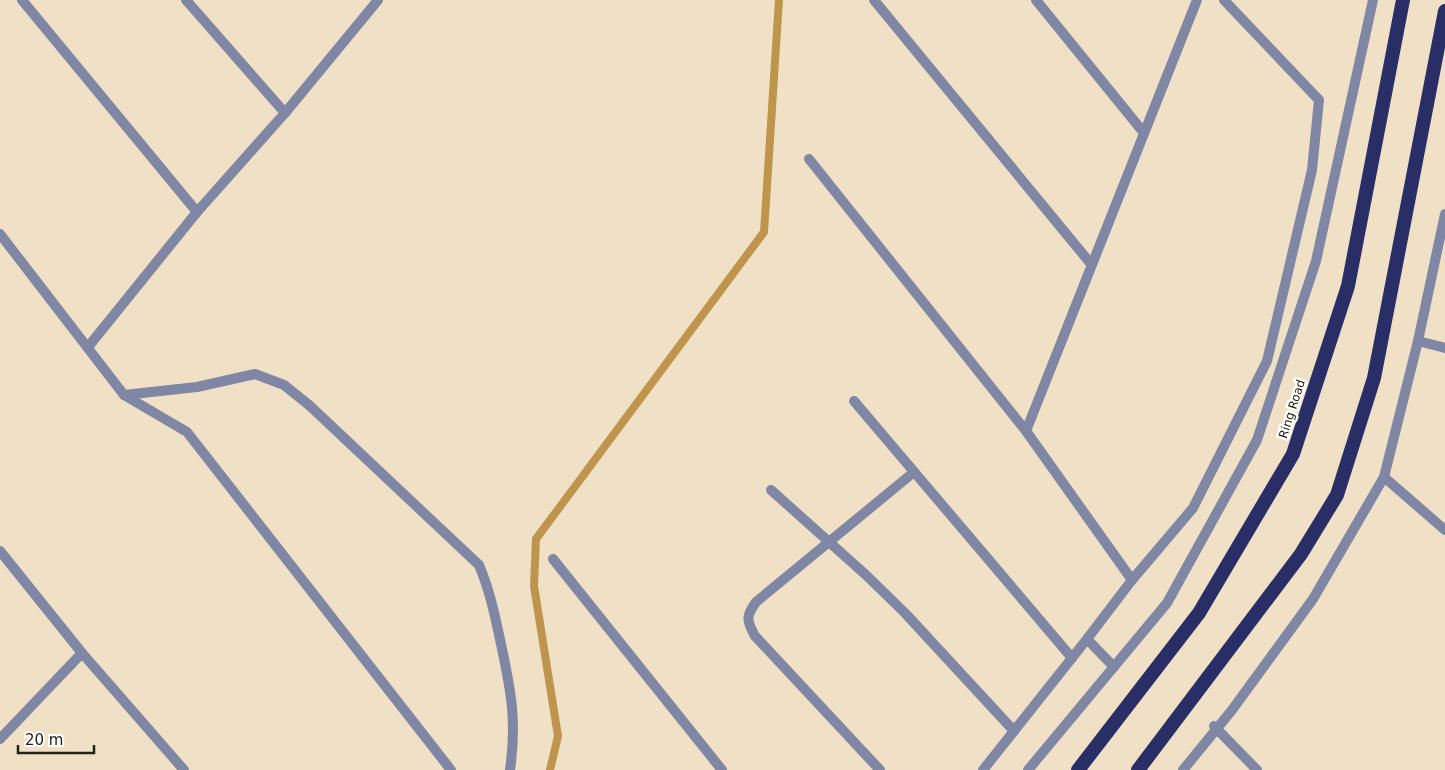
<svg xmlns="http://www.w3.org/2000/svg" width="1445" height="770" font-family="'DejaVu Sans',sans-serif">
	<rect width="100%" height="100%" fill="#f0e0c6"/>
	<g fill="none" stroke-linecap="round" stroke-linejoin="round">
		<!-- stream -->
		<path stroke="#bf954d" stroke-width="8" d="M550,770L558,736L534,586L536,539L764,232L779,0"/>
		<!-- minor -->
		<g stroke="#8087a5" stroke-width="10">
			<path d="M22,0L197,212L88,347"/>
			<path d="M186,0L285,113L197,212"/>
			<path d="M874,0L1091,264"/>
			<path d="M1036,0L1144,133"/>
			<path d="M285,113L378,0"/>
			<path d="M809,159L1026,431L1132,580L1087,639L1114,667"/>
			<path d="M0,234L124,395L187,432L451,770"/>
			<path d="M1418,341L1445,348"/>
			<path d="M124,395L197,387L255,374L284,385L309,405L479,565C490,591 495,616 501,644C511,691 517,721 510,770"/>
			<path d="M854,401L1072,658"/>
			<path d="M1026,431L1197,0"/>
			<path d="M1384,477L1445,530"/>
			<path d="M771,490L866,575L905,613L1014,731"/>
			<path d="M553,559L722,770"/>
			<path d="M1132,580L1193,508L1267,361L1312,170L1319,100L1224,0"/>
			<path d="M1214,726L1257,770"/>
			<path d="M0,739L82,653"/>
			<path d="M880,770L755,636C746,620 746,616 756,602L914,472"/>
			<path d="M983,770L1087,639"/>
		</g>
		<!-- tertiary -->
		<g stroke="#8087a5" stroke-width="10">
			<path d="M0,551L82,653L184,770"/>
			<path d="M1028,770L1167,603L1257,440L1316,261L1373,0"/>
			<path d="M1183,770L1232,710L1313,599L1384,477L1418,341L1445,214"/>
		</g>
		<!-- trunk -->
		<g stroke="#292e66" stroke-width="14">
			<path d="M1078,770L1199,613L1293,454L1348,286L1403,0"/>
			<path d="M1138,770L1301,554L1337,495L1374,378L1445,11"/>
		</g>
	</g>
	<g text-anchor="middle" stroke-width="5" stroke-linejoin="round" paint-order="stroke">
		<!-- street labels -->
		<g font-size="12" fill="#262117" stroke="#fff">
			<text transform="translate(1292 409) rotate(-72)" y="4">Ring Road</text>
		</g>
	</g>
	<!-- scale -->
	<path d="M18 745v8h76v-8" fill="none" stroke="#262117" stroke-width="2.5"/>
	<text x="25" y="745" font-size="15" fill="#262117" stroke="#ffffff" stroke-width="4" paint-order="stroke">20 m</text>
</svg>
